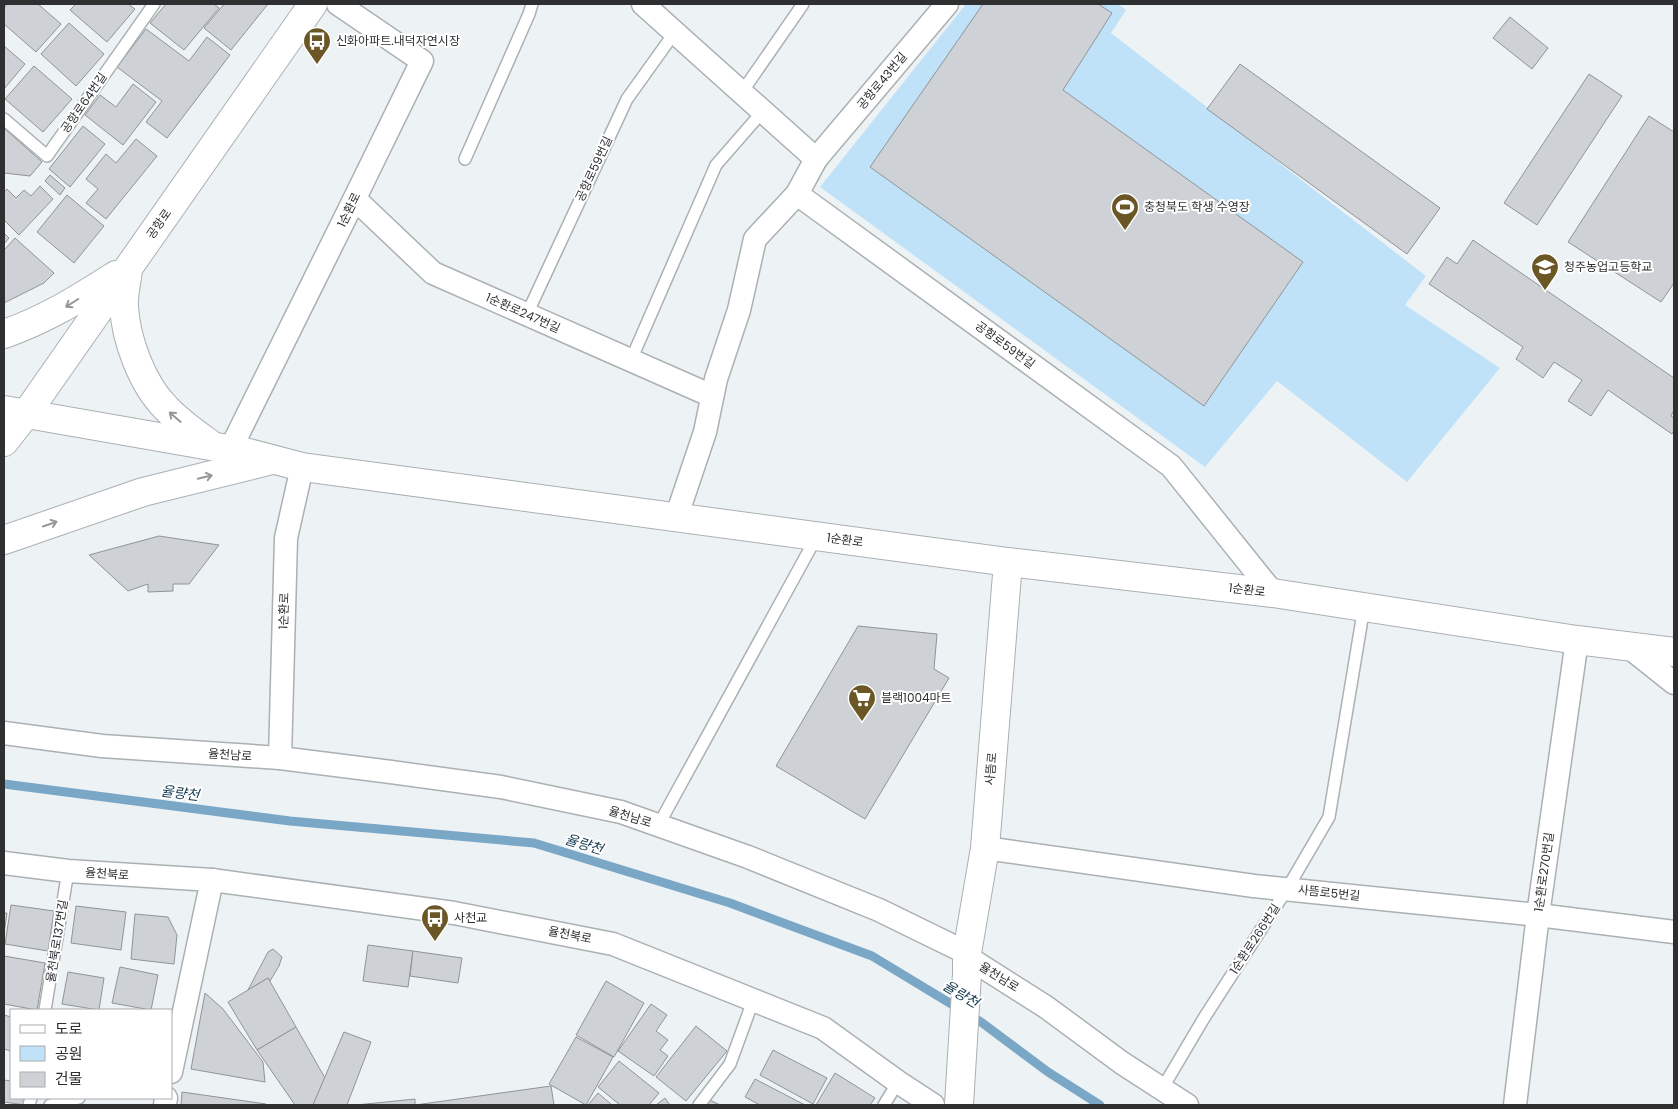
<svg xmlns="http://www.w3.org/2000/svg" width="1678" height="1109" font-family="Poppins,'Noto Sans KR',sans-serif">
	<rect width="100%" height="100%" fill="#edf2f5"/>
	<!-- green -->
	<path fill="#c0e2f9" d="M966,4H1118L1126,10L1111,33L1426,276L1405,305L1500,368L1407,482L1277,381L1205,467L820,187Z"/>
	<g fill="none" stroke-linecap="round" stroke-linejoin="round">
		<!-- stream -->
		<path stroke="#7aa7c6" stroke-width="9" d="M4,784L290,821L534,843L730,903L872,956L981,1022L1048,1072L1100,1105"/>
	</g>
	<!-- building -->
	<g fill="#ced2d6" stroke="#8f9497">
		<path d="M7,4H38L61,24L36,52L4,24V8Z"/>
		<path d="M76,4H128L135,9L107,42L70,10Z"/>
		<path d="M166,4H214L219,8L184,50L150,23Z"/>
		<path d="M224,4H268L231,50L204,28Z"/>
		<path d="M983,4H1098L1112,13L1063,90L1303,262L1204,406L870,167Z"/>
		<path d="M1510,17L1548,48L1532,69L1493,38Z"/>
		<path d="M69,23L104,54L76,86L41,54Z"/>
		<path d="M146,29L189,61L207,37L230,55L167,138L146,122L162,101L117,67Z"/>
		<path d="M4,46L25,64L4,89Z"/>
		<path d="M1240,64L1440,208L1407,254L1207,109Z"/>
		<path d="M34,66L72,99L43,132L5,99Z"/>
		<path d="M1589,74L1622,96L1537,225L1504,203Z"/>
		<path d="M133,84L156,102L123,145L85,115L100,95L116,107Z"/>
		<path d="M1649,116L1674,132V283L1661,302L1568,242Z"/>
		<path d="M83,126L105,144L70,187L49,169Z"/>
		<path d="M4,128L42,162L30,176L4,173Z"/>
		<path d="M136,139L157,156L106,219L86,203L98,189L86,179L106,154L116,163Z"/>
		<path d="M50,175L65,188L60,195L45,181Z"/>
		<path d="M40,186L53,199L19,235L4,220V192L7,189L16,198L24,190L31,196Z"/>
		<path d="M67,195L104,226L74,263L37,232Z"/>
		<path d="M4,233L9,238L4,244Z"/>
		<path d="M15,238L54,273L44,283L4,303V250Z"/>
		<path d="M1473,240L1674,378V410L1671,416L1674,418V430L1672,434L1608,390L1591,416L1568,401L1582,380L1554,362L1543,378L1516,359L1523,347L1429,284L1447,257L1457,264Z"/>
		<path d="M159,536L219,545L189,584H173V591L148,592V584L128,591L89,555Z"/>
		<path d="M858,626L937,634L934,669L949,678L865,819L776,766Z"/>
		<path d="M11,905L54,911L48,951L5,944Z"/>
		<path d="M76,906L126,912L121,950L71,943Z"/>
		<path d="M4,913H7L4,934Z"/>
		<path d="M135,914L168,917L177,935L174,964L131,959Z"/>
		<path d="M368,945L413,951L408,987L363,981Z"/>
		<path d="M273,949L282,957L279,966L270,981L268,978L248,990L268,952Z"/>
		<path d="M413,951L462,958L458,983L410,976Z"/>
		<path d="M4,956L45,963L37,1010L4,1004Z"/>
		<path d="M120,967L158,975L151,1010L112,1003Z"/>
		<path d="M68,972L104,978L99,1010L62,1004Z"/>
		<path d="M268,978L296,1027L257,1050L228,1002Z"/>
		<path d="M606,981L644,1003L614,1057L576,1035Z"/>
		<path d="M205,993L223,1009L263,1062L265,1082L191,1069Z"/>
		<path d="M651,1004L667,1015L656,1031L668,1040L660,1050L668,1056L654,1076L618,1051Z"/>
		<path d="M4,1015L11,1017V1051L4,1049Z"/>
		<path d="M696,1026L727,1051L686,1101L656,1077Z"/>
		<path d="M296,1027L325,1078L313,1105H295L257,1050Z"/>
		<path d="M344,1032L371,1042L347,1105H313Z"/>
		<path d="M576,1037L613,1057L586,1105L549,1084Z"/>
		<path d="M773,1050L827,1078L813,1104L760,1075Z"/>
		<path d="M619,1061L659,1093L649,1105H620L598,1087Z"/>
		<path d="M835,1073L875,1098L870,1105H816Z"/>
		<path d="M755,1079L805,1105H760L745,1097Z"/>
		<path d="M4,1080L11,1081V1098H26L25,1105L4,1102Z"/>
		<path d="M551,1086L554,1105H415Z"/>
		<path d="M182,1092L266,1104V1105H181Z"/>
		<path d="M598,1093L612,1105H588Z"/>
		<path d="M665,1098L670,1105H656Z"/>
		<path d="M415,1099V1105H356Z"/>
		<path d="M708,1099L720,1105H705Z"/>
	</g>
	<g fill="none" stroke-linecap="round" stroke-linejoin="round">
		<!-- lane casing -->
		<g stroke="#abb0b3" stroke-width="14">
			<g id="lane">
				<path d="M742,92L803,4"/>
				<path d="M4,119L47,156L154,4"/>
				<path d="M465,159L529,14L532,4"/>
				<path d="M527,314L627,99L675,32"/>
				<path d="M631,360L716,165L763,111"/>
				<path d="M664,815L817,536"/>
				<path d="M45,1010L68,871"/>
				<path d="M1162,1089L1204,1018L1287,889L1329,817L1364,607"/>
				<path d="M29,1105L31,1098"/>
				<path d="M50,1105L79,1098"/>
				<path d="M699,1105L730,1064L753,1001"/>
				<path d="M884,1105L898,1082"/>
			</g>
		</g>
		<!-- street casing -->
		<g stroke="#abb0b3" stroke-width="25">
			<g id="street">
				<path d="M643,4L816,159L797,194L1171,466L1273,593"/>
				<path d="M816,159L947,4"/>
				<path d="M355,199L433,273L712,396"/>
				<path d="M230,450L351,206L422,61L338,4"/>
				<path d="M676,518L705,432L716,379L739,310L755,239L797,194"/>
				<path d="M1630,648L1674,683"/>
				<path d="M4,733L102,746L280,758L391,772L501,787L621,812L748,857L879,910L967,953L972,960L1046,1007L1122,1063L1187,1105"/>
				<path d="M280,758L286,538L302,467"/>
				<path d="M985,848L1254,886L1538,915L1674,932"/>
				<path d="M4,863L68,871L212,880L454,913L613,944L823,1028L898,1082L933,1105"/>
				<path d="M171,1072L212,880"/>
				<path d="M165,1105L166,1098"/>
				<path d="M1515,1105L1538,915L1577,640"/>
			</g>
		</g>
		<!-- secondary casing -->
		<g stroke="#abb0b3" stroke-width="30">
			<g id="secondary">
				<path d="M128,269C127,281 123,295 124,307C126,340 142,384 166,408C179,422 195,433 210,444"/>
				<path d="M4,334C47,319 78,299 116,275"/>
				<path d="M4,410L245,452L302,467L1008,562L1273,593L1577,640L1674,652"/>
				<path d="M4,442L26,414L313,4"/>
				<path d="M4,540L143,492L268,461"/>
				<path d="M959,1105L967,974V953L985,848L1008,562"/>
			</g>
		</g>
		<!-- lane -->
		<use href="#lane" stroke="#fff" stroke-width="11"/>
		<!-- street -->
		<use href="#street" stroke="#fff" stroke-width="22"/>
		<!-- secondary -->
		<use href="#secondary" stroke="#fff" stroke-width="28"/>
	</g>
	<!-- one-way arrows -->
	<defs><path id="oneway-shaft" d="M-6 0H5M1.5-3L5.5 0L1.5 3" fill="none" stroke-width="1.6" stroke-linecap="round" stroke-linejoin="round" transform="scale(1.25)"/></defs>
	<g stroke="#969798">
		<use href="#oneway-shaft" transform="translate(72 303) rotate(148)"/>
		<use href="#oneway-shaft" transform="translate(175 417) rotate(-139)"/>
		<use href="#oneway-shaft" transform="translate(205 477) rotate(-14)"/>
		<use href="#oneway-shaft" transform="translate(50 524) rotate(-19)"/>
	</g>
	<!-- icons -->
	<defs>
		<g id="bus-pin" transform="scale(1.4375)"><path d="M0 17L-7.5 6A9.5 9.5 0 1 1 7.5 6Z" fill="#6a5725" stroke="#fff"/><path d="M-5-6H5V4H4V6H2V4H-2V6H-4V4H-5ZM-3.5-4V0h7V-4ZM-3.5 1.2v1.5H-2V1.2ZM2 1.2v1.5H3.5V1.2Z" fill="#fff"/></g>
		<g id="stadium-pin" transform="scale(1.4375)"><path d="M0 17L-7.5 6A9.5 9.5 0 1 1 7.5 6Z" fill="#6a5725" stroke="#fff"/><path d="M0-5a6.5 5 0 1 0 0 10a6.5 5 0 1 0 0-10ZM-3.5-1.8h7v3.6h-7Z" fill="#fff"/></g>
		<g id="school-pin" transform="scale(1.4375)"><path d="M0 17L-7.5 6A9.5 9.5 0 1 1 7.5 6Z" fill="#6a5725" stroke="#fff"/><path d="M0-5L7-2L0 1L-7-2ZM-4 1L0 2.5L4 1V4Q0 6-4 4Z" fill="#fff"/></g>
		<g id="supermarket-pin" transform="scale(1.4375)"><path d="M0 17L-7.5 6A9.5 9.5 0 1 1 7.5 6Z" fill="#6a5725" stroke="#fff"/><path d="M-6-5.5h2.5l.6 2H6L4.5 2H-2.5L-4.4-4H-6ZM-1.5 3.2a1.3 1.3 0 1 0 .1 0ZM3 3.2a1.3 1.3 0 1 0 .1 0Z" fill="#fff"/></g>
	</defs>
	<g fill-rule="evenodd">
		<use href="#bus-pin" x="317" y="41"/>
		<use href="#stadium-pin" x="1125" y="207"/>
		<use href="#school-pin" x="1545" y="267"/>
		<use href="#supermarket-pin" x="862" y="698"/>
		<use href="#bus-pin" x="435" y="918"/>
	</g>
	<g text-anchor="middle" stroke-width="4" stroke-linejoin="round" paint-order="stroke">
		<!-- poi labels -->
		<g font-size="12" fill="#2d2f31" stroke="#fff" text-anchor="start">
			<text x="336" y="45">신화아파트.내덕자연시장</text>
			<text x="1144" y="211">충청북도 학생 수영장</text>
			<text x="1564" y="271">청주농업고등학교</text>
			<text x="881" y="702">블랙1004마트</text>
			<text x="454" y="922">사천교</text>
		</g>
		<!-- street labels -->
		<g font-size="12" fill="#2d2f31" stroke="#fff">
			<text transform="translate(882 81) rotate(-50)" y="4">공항로43번길</text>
			<text transform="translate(84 103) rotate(-55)" y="4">공항로64번길</text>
			<text transform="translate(594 169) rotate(-65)" y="4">공항로59번길</text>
			<text transform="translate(349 210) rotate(-64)" y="4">1순환로</text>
			<text transform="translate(159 224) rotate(-55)" y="4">공항로</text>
			<text transform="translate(523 313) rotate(24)" y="4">1순환로247번길</text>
			<text transform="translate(1005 345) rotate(36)" y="4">공항로59번길</text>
			<text transform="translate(845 540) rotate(8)" y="4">1순환로</text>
			<text transform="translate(1247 590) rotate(7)" y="4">1순환로</text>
			<text transform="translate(284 611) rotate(-88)" y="4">1순환로</text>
			<text transform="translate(230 755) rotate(4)" y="4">율천남로</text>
			<text transform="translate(991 769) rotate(-85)" y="4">사뜸로</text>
			<text transform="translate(630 817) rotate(17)" y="4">율천남로</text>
			<text transform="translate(1544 872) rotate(-82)" y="4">1순환로270번길</text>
			<text transform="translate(107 874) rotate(4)" y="4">율천북로</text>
			<text transform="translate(1329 893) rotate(6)" y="4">사뜸로5번길</text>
			<text transform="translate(570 935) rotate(11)" y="4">율천북로</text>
			<text transform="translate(1255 939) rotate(-57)" y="4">1순환로266번길</text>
			<text transform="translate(57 941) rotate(-81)" y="4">율천북로137번길</text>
			<text transform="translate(999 977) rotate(32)" y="4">율천남로</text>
		</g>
		<!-- water labels -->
		<g font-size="14" font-style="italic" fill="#11374d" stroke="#fff">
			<text transform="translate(180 793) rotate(7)" y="5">율량천</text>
			<text transform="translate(584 844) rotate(17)" y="5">율량천</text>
			<text transform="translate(961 994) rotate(31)" y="5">율량천</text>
		</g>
	</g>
	<!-- border -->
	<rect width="1678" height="1109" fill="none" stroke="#2d2f31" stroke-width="10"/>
	<!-- legend -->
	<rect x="10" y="1009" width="162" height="90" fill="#ffffff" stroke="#abacad"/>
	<rect x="20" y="1025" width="25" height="8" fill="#ffffff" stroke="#abacad"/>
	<text x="55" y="1034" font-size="15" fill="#2d2f31">도로</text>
	<rect x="20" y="1046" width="25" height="15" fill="#c0e2f9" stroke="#abacad"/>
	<text x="55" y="1059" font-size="15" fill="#2d2f31">공원</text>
	<rect x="20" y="1072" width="25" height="15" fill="#ced2d6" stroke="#abacad"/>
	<text x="55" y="1084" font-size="15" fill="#2d2f31">건물</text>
</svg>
